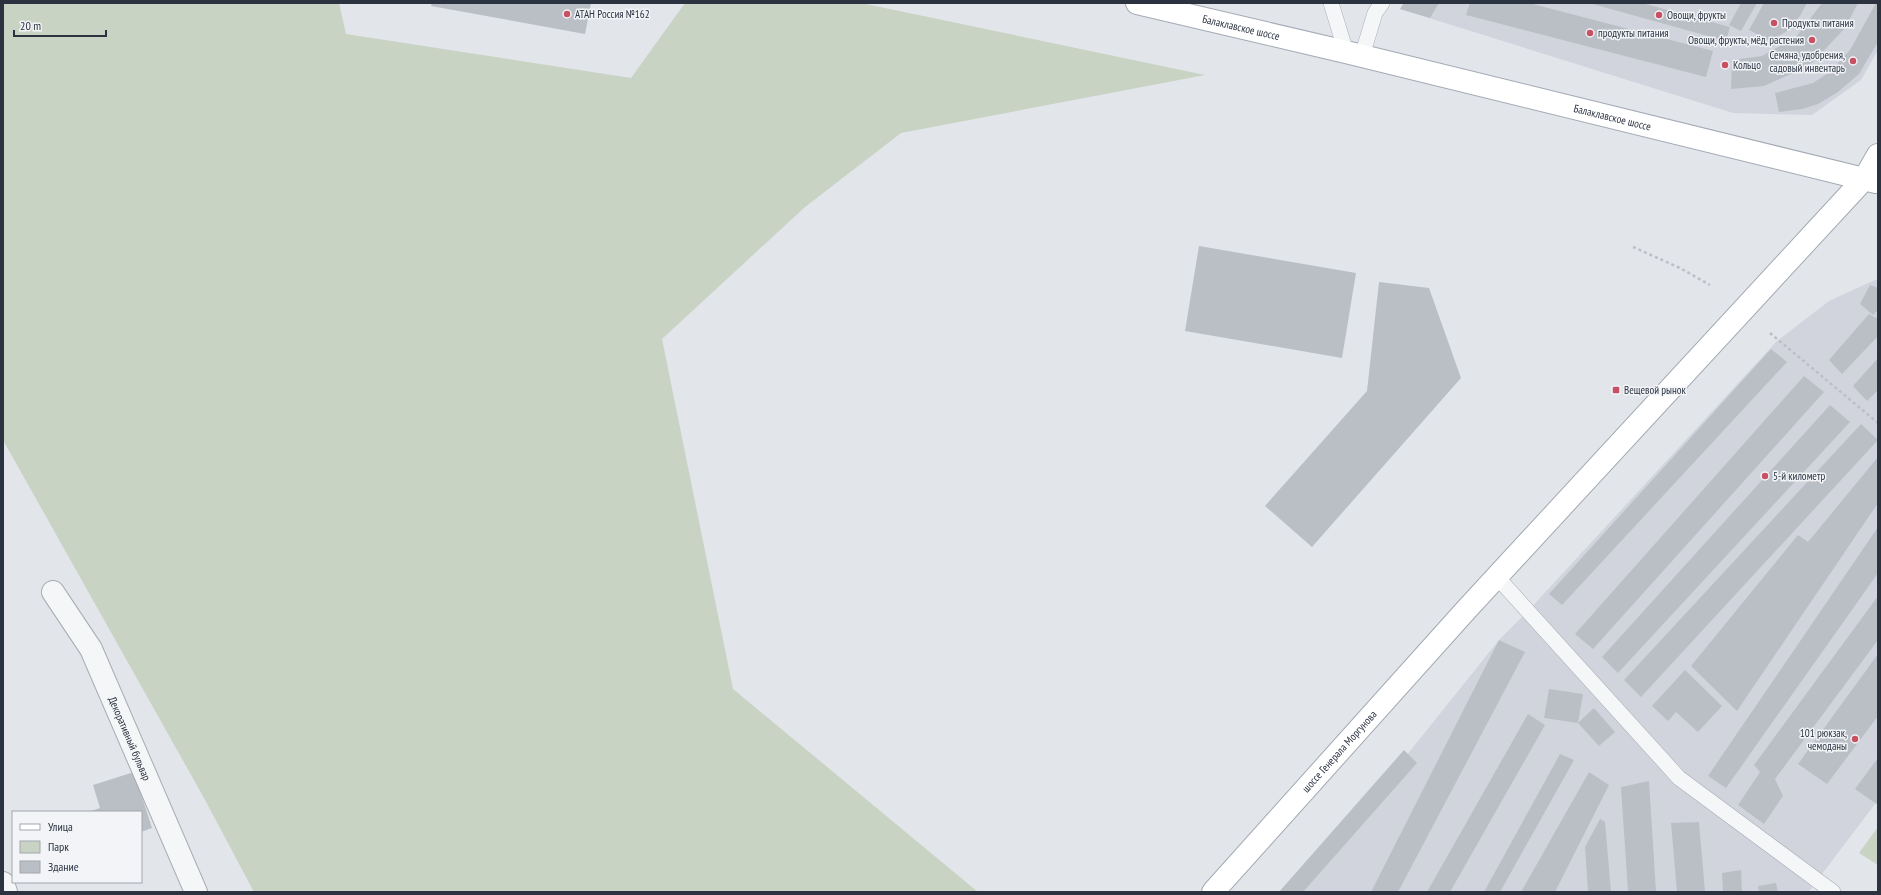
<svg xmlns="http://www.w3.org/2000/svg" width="1881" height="895" font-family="'PT Sans Narrow',sans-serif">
	<rect width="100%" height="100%" fill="#e2e5ea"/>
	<!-- built -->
	<g fill="#d1d4dc">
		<path d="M1404,3H1878V50L1861,80L1812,115L1733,113L1400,9Z"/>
		<path d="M1875,280H1878V800L1810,890V892H1297L1499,640L1528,611L1777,341L1829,301Z"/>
	</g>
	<!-- green -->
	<g fill="#c8d3c4">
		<path d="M3,3H339L346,34L631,78L685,3H861L1205,75L901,133L805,207L662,339L733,689L978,892H254L204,798L3,440Z"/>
		<path d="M1878,827V865L1859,853Z"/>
	</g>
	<!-- building -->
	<g fill="#babfc6">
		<path d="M432,3H591L585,34L431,6Z"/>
		<path d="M1404,3H1439L1430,18L1400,9Z"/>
		<path d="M1470,3H1529L1713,51L1706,77L1466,15Z"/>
		<path d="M1589,3H1642L1730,27L1726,41Z"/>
		<path d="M1741,3H1757L1741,31L1729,25Z"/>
		<path d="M1764,3H1807L1800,16L1787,31L1770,41L1749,30Z"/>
		<path d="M1822,3H1858L1845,28L1813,62L1793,73L1764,86L1731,89L1732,60L1762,56L1796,37Z"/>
		<path d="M1876,3H1878V42L1859,74L1838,92L1818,104L1802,109L1779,112L1775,93L1813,83L1831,71L1850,50Z"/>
		<path d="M1199,246L1356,273L1342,358L1185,331Z"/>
		<path d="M1379,282L1429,288L1461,378L1312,547L1265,506L1367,391Z"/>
		<path d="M1870,285L1878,288V310L1873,315L1860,304Z"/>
		<path d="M1869,314L1876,318L1878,317V336L1842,374L1829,360Z"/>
		<path d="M1771,349L1787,362L1562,605L1549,594Z"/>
		<path d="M1878,358V390L1867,401L1853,386Z"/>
		<path d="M1804,376L1824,392L1593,649L1575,634Z"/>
		<path d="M1830,405L1850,422L1618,673L1602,657Z"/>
		<path d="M1861,424L1878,440L1641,697L1624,680Z"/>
		<path d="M1878,457V503L1737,711L1691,666L1798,535L1808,542Z"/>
		<path d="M1878,527V573L1726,788L1708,776Z"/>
		<path d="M1878,596V640L1775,779L1783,796L1764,824L1738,805L1760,772L1754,765Z"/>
		<path d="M1499,640L1525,652L1398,892H1371Z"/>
		<path d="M1878,654V716L1827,784L1798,764Z"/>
		<path d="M1685,670L1722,706L1698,732L1676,712L1668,721L1652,706Z"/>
		<path d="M1549,689L1583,694L1578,723L1594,708L1615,732L1599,746L1578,723L1544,718Z"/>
		<path d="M1528,714L1545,725L1450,892H1427Z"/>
		<path d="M1404,750L1417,763L1303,892H1279Z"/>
		<path d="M1560,754L1574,760L1500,892H1484Z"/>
		<path d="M1878,758V805L1855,789Z"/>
		<path d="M134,772L152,828L141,832V812H88L100,808L93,785Z"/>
		<path d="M1589,772L1609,785L1555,892H1521Z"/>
		<path d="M1649,781L1656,892H1628L1621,787Z"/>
		<path d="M1600,819L1605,822L1611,892H1588L1585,847Z"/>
		<path d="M1699,822L1705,892H1677L1671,823Z"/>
		<path d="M1741,870L1742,892H1723L1722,873Z"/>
		<path d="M1776,883L1778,892H1759L1758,886Z"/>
	</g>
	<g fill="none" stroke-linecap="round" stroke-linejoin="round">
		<!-- service casing -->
		<g stroke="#a7acb4" stroke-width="16">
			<g id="service">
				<path d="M1331,3L1346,52"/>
				<path d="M1362,56L1375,13L1382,3"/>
				<path d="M1497,577L1679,778L1833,892"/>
			</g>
		</g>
		<!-- minor casing -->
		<g stroke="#a7acb4" stroke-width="24">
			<g id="minor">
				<path id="s1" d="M53,592L91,649L196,892"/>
				<path d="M3,883L6,892"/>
			</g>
		</g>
		<!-- primary casing -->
		<g stroke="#a2aab5" stroke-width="24">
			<g id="primary">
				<path id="s2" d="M1137,3L1346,52L1876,182"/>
				<path id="s3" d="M1213,892L1466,610L1864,179L1878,155"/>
			</g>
		</g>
		<!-- path -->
		<g stroke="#bcbfc5" stroke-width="2.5" stroke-dasharray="3 3" stroke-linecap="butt">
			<path d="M1633,247L1680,268L1710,285"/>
			<path d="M1770,333L1878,423"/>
		</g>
		<!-- service -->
		<use href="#service" stroke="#f5f6f8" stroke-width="15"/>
		<!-- minor -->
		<use href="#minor" stroke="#f5f6f8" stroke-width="22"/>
		<!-- primary -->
		<use href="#primary" stroke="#fff" stroke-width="22"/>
	</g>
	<!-- markers -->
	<g fill="#c75062" stroke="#f2f4f7" stroke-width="1.5">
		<circle cx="567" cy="14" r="4"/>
		<circle cx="1659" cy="15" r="4"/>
		<circle cx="1774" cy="23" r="4"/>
		<circle cx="1590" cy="33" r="4"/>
		<circle cx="1812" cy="40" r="4"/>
		<circle cx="1853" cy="61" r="4"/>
		<circle cx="1725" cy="65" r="4"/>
		<rect x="1612" y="386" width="8" height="8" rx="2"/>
		<circle cx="1765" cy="476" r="4"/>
		<circle cx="1855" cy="739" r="4"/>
	</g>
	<g text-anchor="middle" stroke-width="3" stroke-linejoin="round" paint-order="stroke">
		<!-- poi labels -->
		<g font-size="11" fill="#2b3341" stroke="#f2f4f7" text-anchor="start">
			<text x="575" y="18">АТАН Россия №162</text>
			<text x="1667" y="19">Овощи, фрукты</text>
			<text x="1782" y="27">Продукты питания</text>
			<text x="1598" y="37">продукты питания</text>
			<text x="1804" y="44" text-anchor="end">Овощи, фрукты, мёд, растения</text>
			<text x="1845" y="59" text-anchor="end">Семяна, удобрения,<tspan x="1845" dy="13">садовый инвентарь</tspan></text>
			<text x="1733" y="69">Кольцо</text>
			<text x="1624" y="394">Вещевой рынок</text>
			<text x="1773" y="480">5-й километр</text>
			<text x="1847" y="737" text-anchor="end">101 рюкзак,<tspan x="1847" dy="13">чемоданы</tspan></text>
		</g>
		<!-- street labels -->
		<g font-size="11" fill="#2b3341" stroke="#f2f4f7">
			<text dy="4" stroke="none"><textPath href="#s2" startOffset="107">Балаклавское шоссе</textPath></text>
			<text dy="4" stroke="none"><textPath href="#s2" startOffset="489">Балаклавское шоссе</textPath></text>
			<text dy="4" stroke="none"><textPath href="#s1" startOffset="166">Декоративный бульвар</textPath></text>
			<text dy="4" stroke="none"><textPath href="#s3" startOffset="189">шоссе Генерала Моргунова</textPath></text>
		</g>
	</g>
	<!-- border -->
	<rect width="1881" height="895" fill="none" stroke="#2b3341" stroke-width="8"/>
	<!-- legend -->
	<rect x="12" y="811" width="130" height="72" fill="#f2f4f7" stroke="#a2a7ae"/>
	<rect x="20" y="824" width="20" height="6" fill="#ffffff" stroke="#a2a7ae"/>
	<text x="48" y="831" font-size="12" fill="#2b3341">Улица</text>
	<rect x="20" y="841" width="20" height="12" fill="#c8d3c4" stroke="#a2a7ae"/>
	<text x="48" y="851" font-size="12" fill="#2b3341">Парк</text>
	<rect x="20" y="861" width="20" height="12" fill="#babfc6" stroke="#a2a7ae"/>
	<text x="48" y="871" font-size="12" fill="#2b3341">Здание</text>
	<!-- scale -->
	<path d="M14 30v6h92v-6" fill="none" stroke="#2b3341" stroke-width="2"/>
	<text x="20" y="30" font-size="12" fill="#2b3341" stroke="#f2f4f7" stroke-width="3" paint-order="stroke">20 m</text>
</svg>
